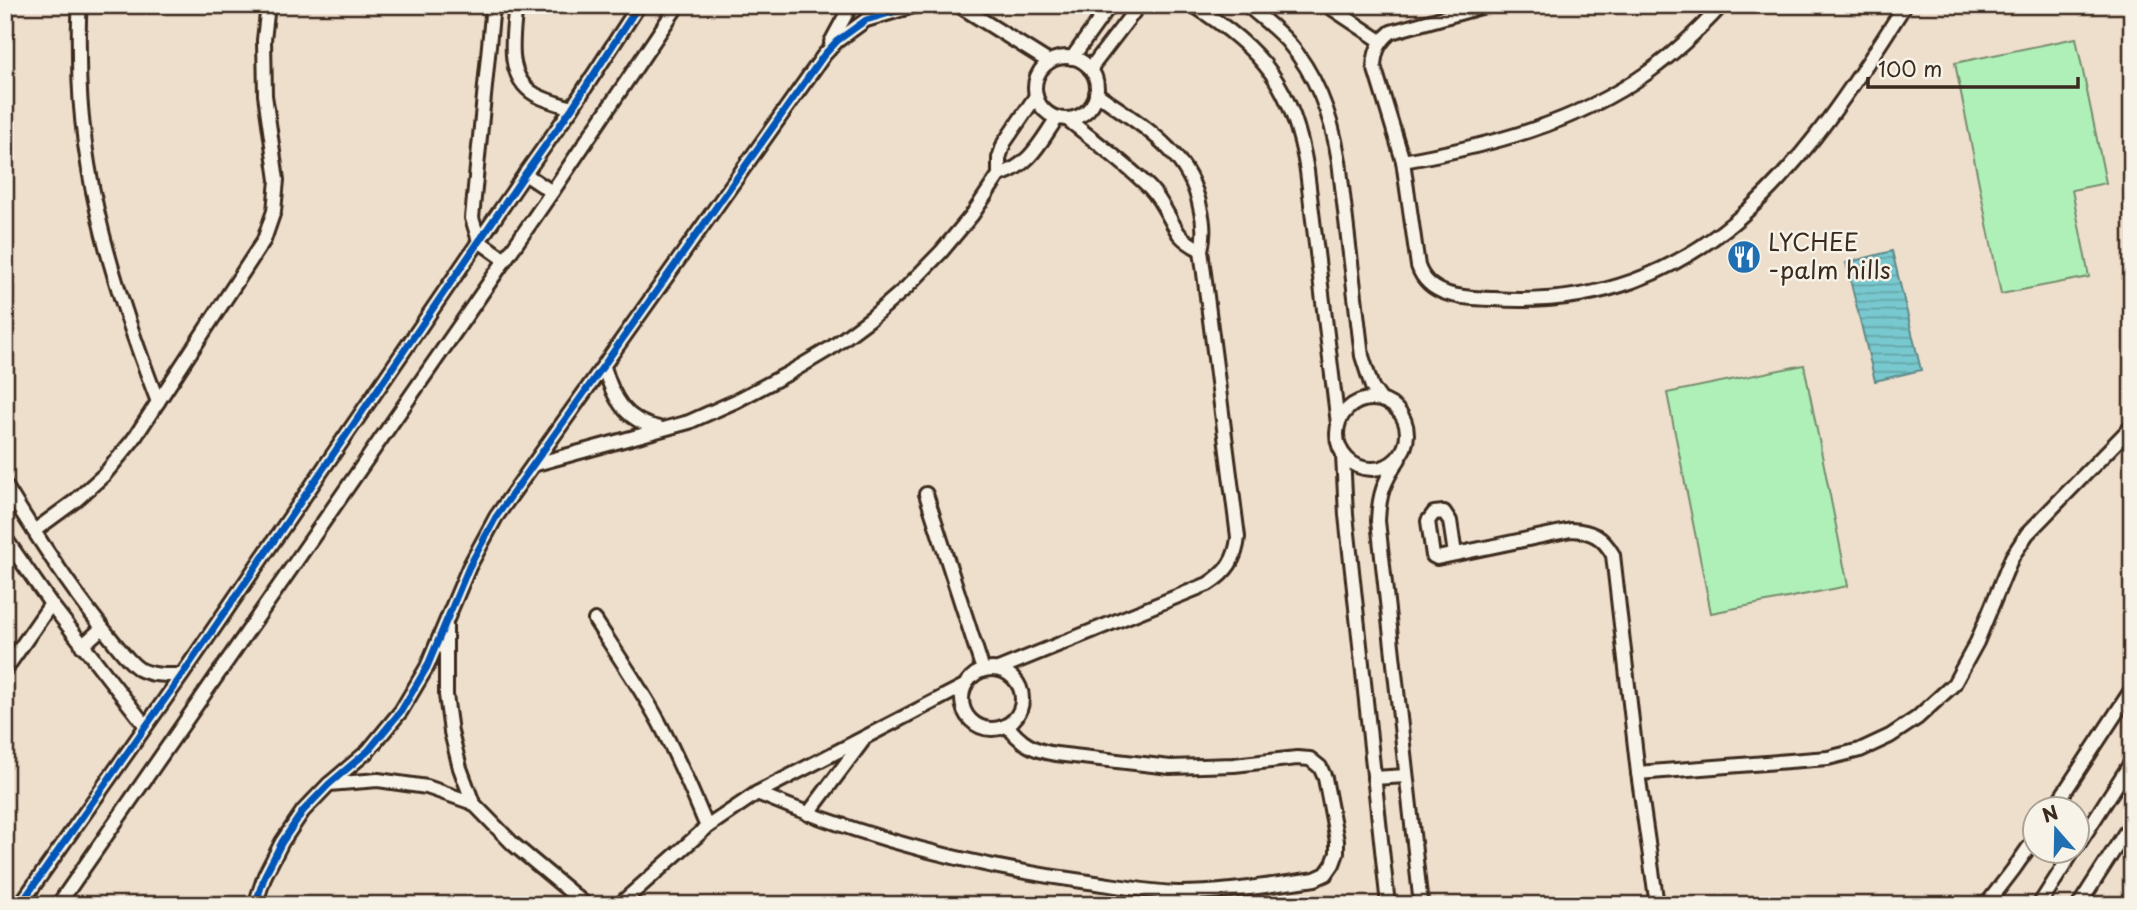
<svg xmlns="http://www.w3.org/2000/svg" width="2137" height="910" font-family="'Playpen Sans',sans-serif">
	<defs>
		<pattern id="water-rules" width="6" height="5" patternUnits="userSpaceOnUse" patternTransform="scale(1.75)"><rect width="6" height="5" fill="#78c9cf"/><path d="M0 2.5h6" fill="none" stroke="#64a3a7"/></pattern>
	</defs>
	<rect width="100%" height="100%" fill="#eedecc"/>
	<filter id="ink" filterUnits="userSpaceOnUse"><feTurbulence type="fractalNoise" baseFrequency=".0143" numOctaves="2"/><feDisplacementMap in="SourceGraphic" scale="14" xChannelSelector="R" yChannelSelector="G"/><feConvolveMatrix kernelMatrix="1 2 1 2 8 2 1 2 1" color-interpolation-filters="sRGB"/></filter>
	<g filter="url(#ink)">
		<!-- pitch -->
		<g fill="#aff0b9" stroke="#758d6c" stroke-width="2">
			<path d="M2076,38L2106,183L2072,190L2089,277L2001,294L1955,63Z"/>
			<path d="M1804,365L1848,586L1711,613L1667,393Z"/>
		</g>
		<!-- water -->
		<path fill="url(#water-rules)" stroke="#608988" stroke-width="2" d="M1892,251L1921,370L1875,381L1846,263Z"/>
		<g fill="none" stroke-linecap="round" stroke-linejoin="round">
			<!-- street casing -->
			<g stroke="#3b2a1e" stroke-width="18">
				<g id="street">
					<path d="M80,5C78,23 79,41 79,59C79,178 116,293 158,402"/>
					<path d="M493,5L472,218L479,241L504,259"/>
					<path d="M516,5C513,35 504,77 536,95C547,101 560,104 572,108"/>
					<path d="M958,5L1049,62"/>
					<path d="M1193,5C1264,51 1293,86 1307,171L1338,424"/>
					<path d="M1247,5C1260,17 1276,28 1288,42C1317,76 1332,117 1339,161L1362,356L1372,387L1381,400"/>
					<path d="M1327,5L1381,41"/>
					<path d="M1488,5L1391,32C1379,42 1375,51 1374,66L1403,161L1418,266C1429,298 1465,298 1494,299C1704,313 1805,163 1905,5"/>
					<path d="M831,42L851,5"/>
					<circle cx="1066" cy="88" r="31"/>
					<path d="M1072,58L1110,5"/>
					<path d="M1090,69L1139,5"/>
					<path d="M1067,119C1095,141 1125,163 1150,188C1163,202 1169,219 1179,234C1185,241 1193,246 1201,250"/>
					<path d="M1403,161C1488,146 1575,124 1647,73C1675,53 1699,30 1722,5"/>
					<path d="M525,174L552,192"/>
					<path d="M999,175C1030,166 1040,142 1057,118"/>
					<path d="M604,367C613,398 625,421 659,428"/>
					<circle cx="1372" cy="434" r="35"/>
					<path d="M1343,455L1346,515L1388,905"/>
					<path d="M1399,459C1384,481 1379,494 1378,521L1421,905"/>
					<path d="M536,464L689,422L736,401L789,373L831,348L870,319L907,287L941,252L972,215L999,175V158L1004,143L1036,96"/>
					<path d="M5,485C38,539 73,593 113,641C121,651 129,662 139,669C152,676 168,675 182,675"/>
					<path d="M926,494L983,670"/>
					<path d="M34,531L75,501L104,475L133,440L264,240L274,211L277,180L265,95L264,40L268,5"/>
					<path d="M5,538L51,604L145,725"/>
					<path d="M1455,554L1450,521L1444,512L1434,513L1428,521L1433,556L1437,558L1571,530C1592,531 1603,537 1613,555L1638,773L1657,905"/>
					<path d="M595,620C617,654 640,687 659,722C677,756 692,791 707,827"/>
					<path d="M446,626V695L451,732L460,768L473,803L513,844L586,905"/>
					<path d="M82,646L102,628"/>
					<circle cx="992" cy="699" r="30"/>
					<path d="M998,669L1208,584C1227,572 1236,559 1238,537L1201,250C1205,235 1204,222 1200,207C1189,150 1140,125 1096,93"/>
					<path d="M5,670L51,604"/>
					<path d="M1638,773L1828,758L1860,750L1890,736L1917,718L1954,684L1977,642L2012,557L2027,534L2132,426"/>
					<path d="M1374,778L1406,776"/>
					<path d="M329,784L378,780L427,787L473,803"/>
					<path d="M757,793C864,838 974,867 1089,882C1118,886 1148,892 1178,893C1224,893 1270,885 1315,879L1326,874L1333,864L1337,853V841L1325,778L1320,767L1310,759L1297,758L1234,765L1170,767L1056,754C1034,751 1020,743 1007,725"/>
					<path d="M2054,808L2132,689"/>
					<path d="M808,814L862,742"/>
					<path d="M2078,845L2132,761"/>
					<path d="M20,905L182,675L525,174L572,108L639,5"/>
					<path d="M58,905L552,192L678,5"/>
					<path d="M255,905L265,875L282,842L303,811L329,784L368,751L401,711L427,667L469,567L496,517L824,55L837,41L866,20L917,5"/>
					<path d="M619,905L707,827L757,793L964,686"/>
					<path d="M1986,905L2013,870L2036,837"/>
					<path d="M2039,905L2074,850"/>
					<path d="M2079,905L2132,822"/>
				</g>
			</g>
			<!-- street -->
			<use href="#street" stroke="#f7f3e8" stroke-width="12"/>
			<!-- cycleway casing -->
			<g stroke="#f7f3e8" stroke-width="11">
				<g id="cycleway">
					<path d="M20,905L182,675L525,174L572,108L639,5"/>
					<path d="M255,905L265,875L282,842L303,811L329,784L368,751L401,711L427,667L469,567L496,517L824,55L837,41L866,20L917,5"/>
				</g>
			</g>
			<!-- cycleway -->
			<use href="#cycleway" stroke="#0057b8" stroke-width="7"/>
		</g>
	</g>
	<!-- icons -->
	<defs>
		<g id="restaurant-disc" transform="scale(1.75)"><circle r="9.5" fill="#1f6fb2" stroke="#f7f3e8"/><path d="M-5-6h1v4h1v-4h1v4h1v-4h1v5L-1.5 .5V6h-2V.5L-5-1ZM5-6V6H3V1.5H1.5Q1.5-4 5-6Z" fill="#fff"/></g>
	</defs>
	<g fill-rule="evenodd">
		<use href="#restaurant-disc" x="1744" y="257"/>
	</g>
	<g text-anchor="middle" stroke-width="5" stroke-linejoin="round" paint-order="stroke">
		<!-- poi labels -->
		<g font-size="24" fill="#3b2a1e" stroke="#f7f3e8" text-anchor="start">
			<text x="1768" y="251">LYCHEE<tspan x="1768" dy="28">-palm hills</tspan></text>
		</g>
	</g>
	<!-- margin -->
	<rect width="2137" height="910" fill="none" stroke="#f7f3e8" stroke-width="28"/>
	<rect x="14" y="14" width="2109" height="882" fill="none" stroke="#3b2a1e" stroke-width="2.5" filter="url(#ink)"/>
	<!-- north arrow -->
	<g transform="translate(2056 830) rotate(340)"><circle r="33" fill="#f7f3e8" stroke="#aca397" stroke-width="2"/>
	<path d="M0-5L12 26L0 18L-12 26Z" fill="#1f6fb2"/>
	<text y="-10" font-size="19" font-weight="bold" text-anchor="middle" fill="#3b2a1e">N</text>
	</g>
	<!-- scale -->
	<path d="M1868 77v10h210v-10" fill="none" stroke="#3b2a1e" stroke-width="3.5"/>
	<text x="1878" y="77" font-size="21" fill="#3b2a1e" stroke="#f7f3e8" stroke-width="5" paint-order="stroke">100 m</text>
</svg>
